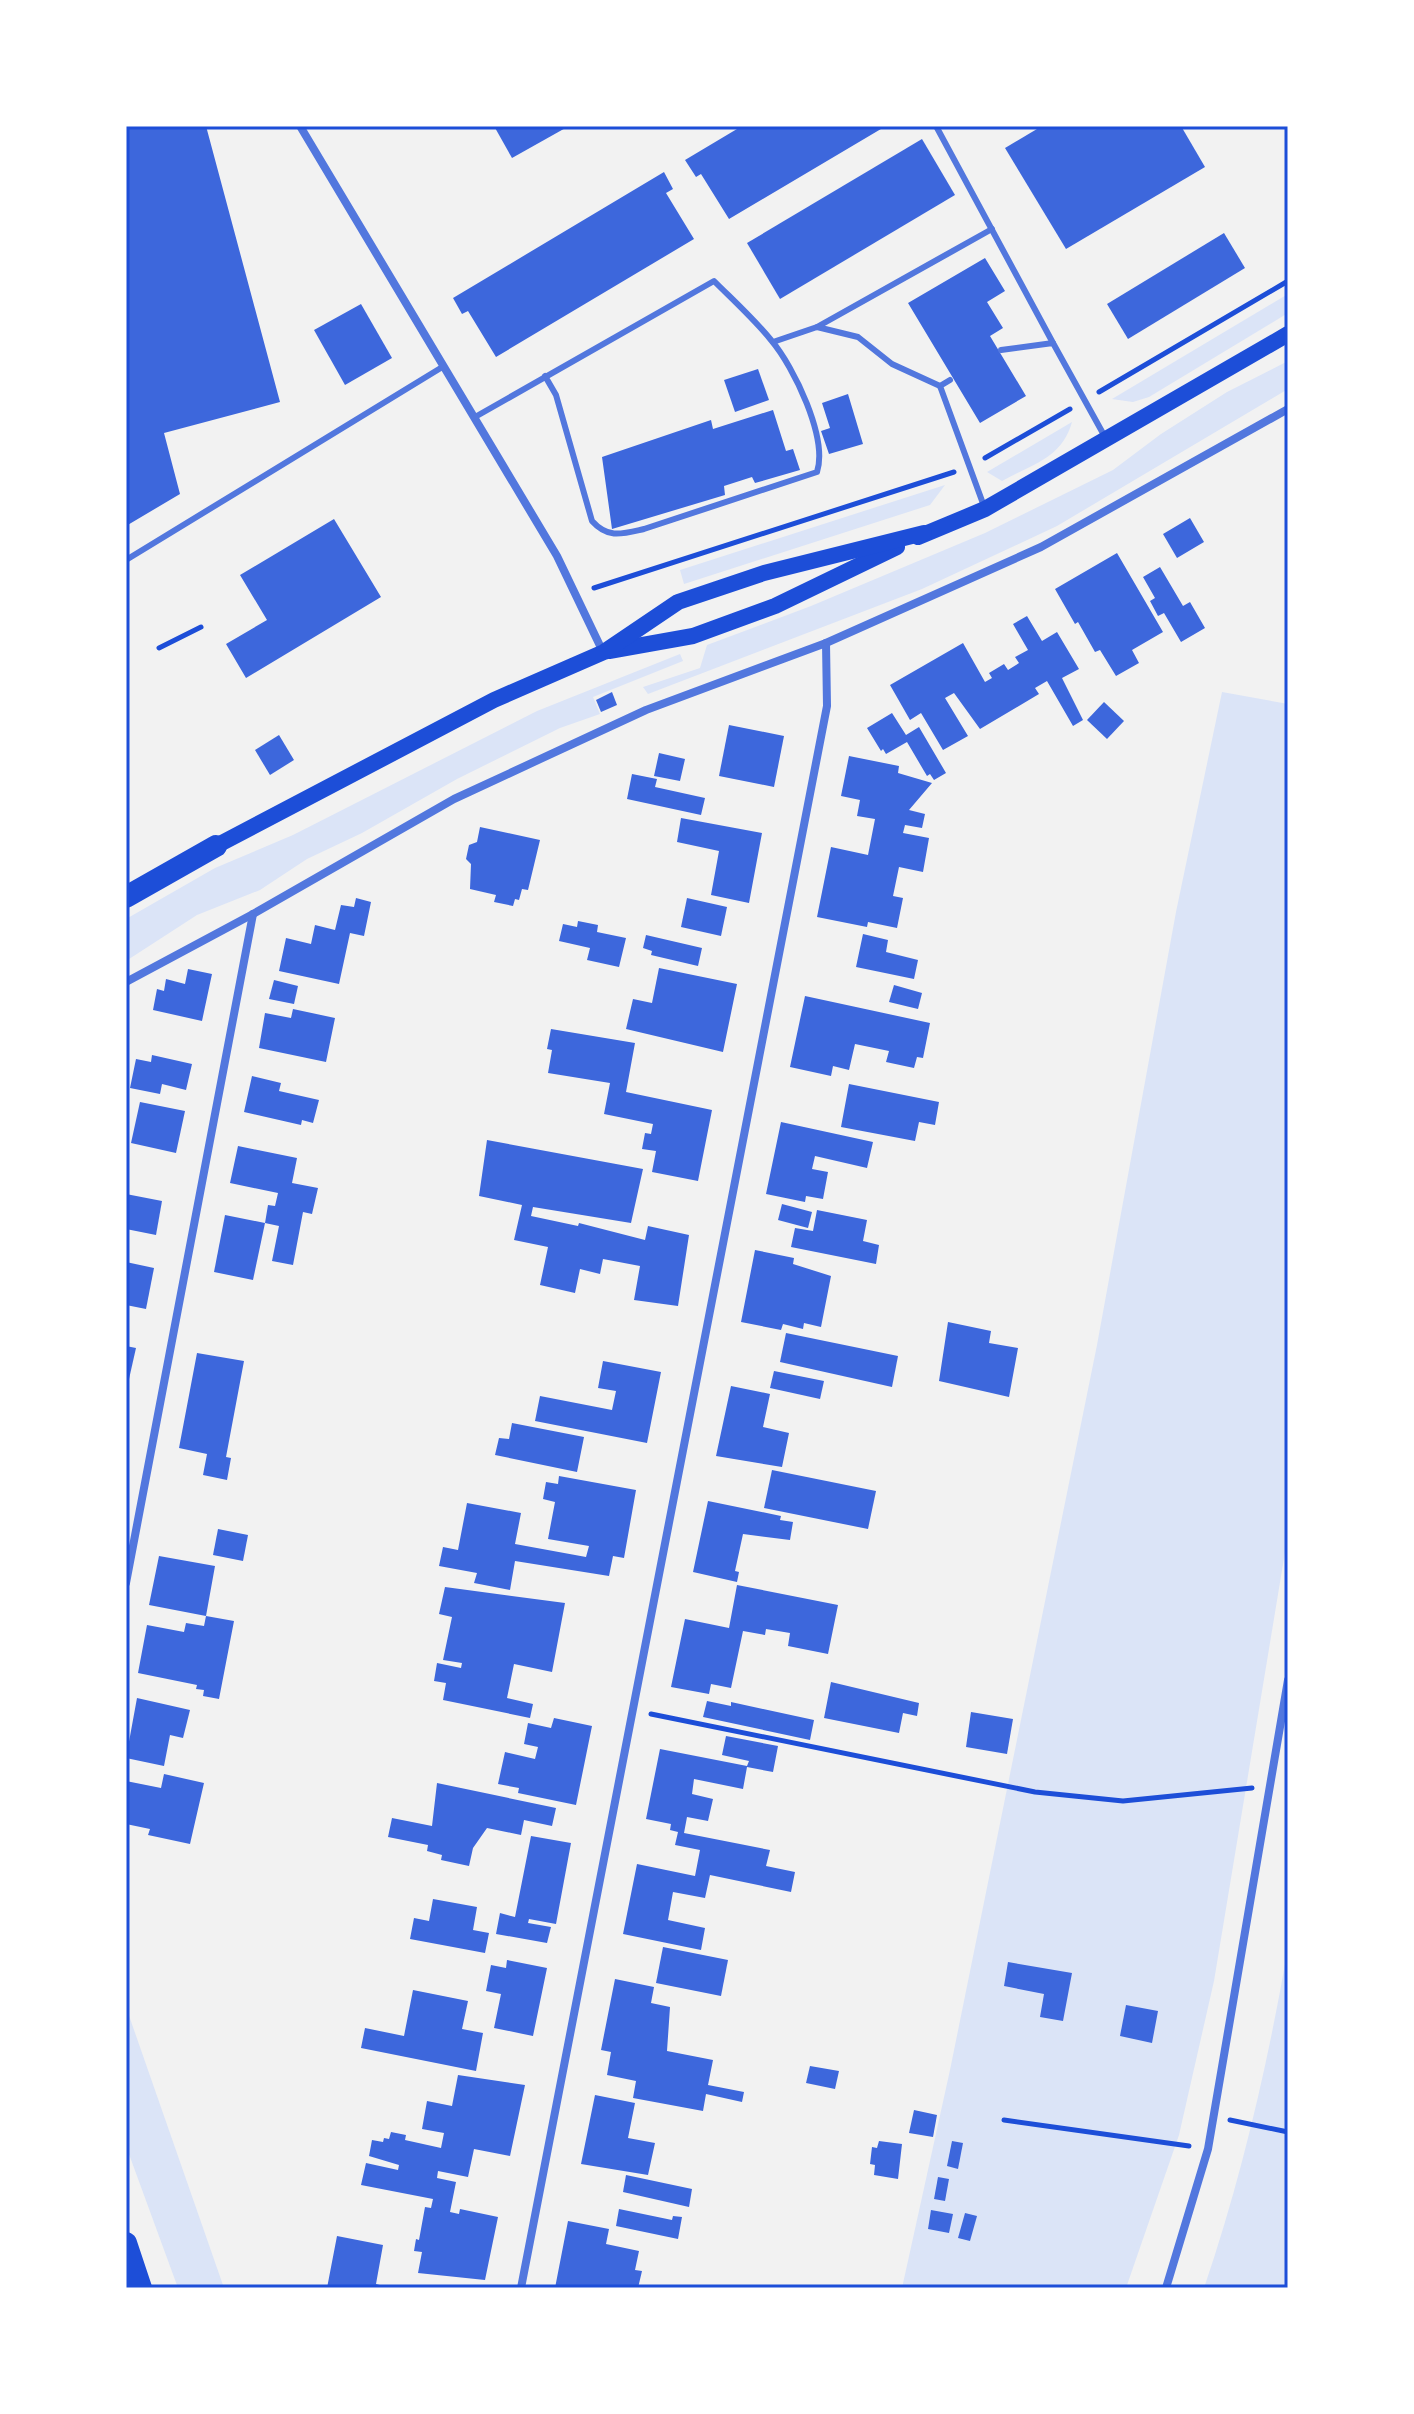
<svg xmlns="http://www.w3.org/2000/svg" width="1414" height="2414" font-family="Ubuntu,sans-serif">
	<rect width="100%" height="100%" fill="#f2f2f2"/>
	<!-- green -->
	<g fill="#dbe4f7">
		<path d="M1288,294V313L1149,397L1133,402L1112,399Z"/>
		<path d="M1288,361V389L1057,526L922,589L648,694L643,687L700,668L707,645L811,606L985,533L1113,470L1161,434L1227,392Z"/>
		<path d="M1072,422C1062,458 1033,464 1002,481L987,472Z"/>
		<path d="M945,485L930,505L684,584L680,570Z"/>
		<path d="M680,654L683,661L593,697L600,714L560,728L457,779L362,833L307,859L260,890L197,915L126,961V919L215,868L293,835L537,711Z"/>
		<path d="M1222,692L1288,704V1534L1214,1981L1179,2135L1126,2288H902L950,2070L1097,1345L1176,912Z"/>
		<path d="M1288,1947V2288H1204C1242,2176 1268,2063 1288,1947Z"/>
		<path d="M126,2007L224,2288H178L126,2146Z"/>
	</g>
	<!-- building -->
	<g fill="#3d67dc">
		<path d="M126,126H206L280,402L164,433L180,494L126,526Z"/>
		<path d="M494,126H569L512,158Z"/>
		<path d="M742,126H886L729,219L701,174L696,177L685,160Z"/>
		<path d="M1042,126H1181L1205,167L1066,249L1005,148Z"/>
		<path d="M922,139L955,195L780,299L747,243Z"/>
		<path d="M664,172L673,189L666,193L694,239L496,357L468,311L462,314L453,298Z"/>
		<path d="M1224,233L1245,268L1128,339L1107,304Z"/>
		<path d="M985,258L1005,291L987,302L1003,328L990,336L1026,396L980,423L908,303Z"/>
		<path d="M361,304L392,358L345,385L314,330Z"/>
		<path d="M758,369L769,400L735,412L724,380Z"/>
		<path d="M848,394L863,444L829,454L821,431L830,428L822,403Z"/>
		<path d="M773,410L786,451L793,449L800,470L755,483L752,477L724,486L725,495L612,529L602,457L711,420L713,429Z"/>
		<path d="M1190,518L1204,542L1177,558L1163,534Z"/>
		<path d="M334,519L381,597L246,678L226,644L267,620L240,575Z"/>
		<path d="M1117,553L1163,632L1132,650L1139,663L1116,676L1100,650L1095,652L1078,622L1075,624L1055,589Z"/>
		<path d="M1160,567L1183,606L1190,602L1205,628L1181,642L1164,613L1158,616L1150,601L1155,598L1143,577Z"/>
		<path d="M1027,616L1042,641L1057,632L1079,669L1062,678L1083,720L1073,726L1047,681L1035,688L1039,694L980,729L954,693L945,698L968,736L943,750L921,713L910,720L890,685L963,643L985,682L992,678L989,673L1004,664L1008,670L1019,663L1015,657L1028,650L1013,624Z"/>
		<path d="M612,692L617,705L601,712L596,700Z"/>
		<path d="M1104,702L1124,721L1107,739L1087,720Z"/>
		<path d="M892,713L906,735L919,727L946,773L934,780L930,774L927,776L907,742L886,754L883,749L881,751L867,728Z"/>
		<path d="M729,725L784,736L774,787L719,776Z"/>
		<path d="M279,735L294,760L270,775L255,750Z"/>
		<path d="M659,753L685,759L680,781L654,776Z"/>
		<path d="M849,756L899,766L898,773L932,783L909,810L925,814L922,828L905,825L903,833L929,838L923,872L899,867L893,896L903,898L897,928L868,922L867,927L817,917L831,847L868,855L875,819L857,816L860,800L841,796Z"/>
		<path d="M632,774L657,779L655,787L705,798L701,815L627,799Z"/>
		<path d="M681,818L762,833L749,903L711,895L719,851L677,842Z"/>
		<path d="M480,827L540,840L528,890L522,889L519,900L515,899L513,906L494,902L496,895L470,889L471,864L466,859L469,845L477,842Z"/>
		<path d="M356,898L371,902L364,936L350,933L339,984L279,971L286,938L311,944L315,925L335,930L341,905L354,907Z"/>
		<path d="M687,898L727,907L721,936L681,927Z"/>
		<path d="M578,921L598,925L597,932L626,938L619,967L587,960L590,948L559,941L563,924L577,927Z"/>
		<path d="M863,934L888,940L886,952L918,960L914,979L856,967Z"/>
		<path d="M646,935L702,948L698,966L651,955L652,951L643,948Z"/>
		<path d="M659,968L737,984L723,1052L626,1029L633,999L652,1003Z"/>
		<path d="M188,969L212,974L202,1021L153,1010L157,989L164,991L166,979L185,984Z"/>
		<path d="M274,980L298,986L294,1004L269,999Z"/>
		<path d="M894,985L922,993L918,1009L889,1002Z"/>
		<path d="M805,996L930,1023L923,1058L917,1057L914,1068L886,1062L889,1051L855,1044L849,1070L833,1066L831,1076L790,1067Z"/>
		<path d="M293,1009L335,1018L326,1062L259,1048L265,1013L291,1018Z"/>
		<path d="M551,1029L635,1043L626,1092L712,1110L698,1181L652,1172L656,1151L642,1149L645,1133L651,1134L653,1124L604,1114L610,1083L548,1073L552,1050L547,1049Z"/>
		<path d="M152,1055L192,1064L186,1090L162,1084L160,1094L130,1088L136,1059L151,1062Z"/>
		<path d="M252,1076L281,1083L279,1091L319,1100L313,1123L302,1120L301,1125L244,1112Z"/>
		<path d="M849,1084L939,1102L935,1125L919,1122L915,1141L841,1127Z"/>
		<path d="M140,1102L185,1111L176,1153L131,1143Z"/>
		<path d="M781,1122L873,1142L867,1168L815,1156L812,1169L828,1172L823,1199L806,1196L805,1202L766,1194Z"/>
		<path d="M487,1140L643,1169L631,1223L533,1207L531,1216L578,1226L579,1223L645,1240L648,1226L689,1235L678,1306L634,1300L640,1266L603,1259L600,1274L580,1269L575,1293L540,1285L548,1247L514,1240L522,1205L479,1196Z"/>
		<path d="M238,1146L297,1158L292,1183L318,1188L312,1214L303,1212L293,1265L272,1261L279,1226L265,1223L268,1205L275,1206L278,1193L230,1183Z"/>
		<path d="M126,1194L162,1201L156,1235L126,1229Z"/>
		<path d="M782,1204L812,1212L808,1228L778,1220Z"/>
		<path d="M817,1210L867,1220L863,1241L879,1245L876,1264L791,1247L795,1228L813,1231Z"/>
		<path d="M225,1215L265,1223L253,1280L214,1272Z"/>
		<path d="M755,1250L794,1258L793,1264L831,1276L821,1327L804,1323L803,1329L783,1324L781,1330L741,1322Z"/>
		<path d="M126,1262L154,1268L146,1309L126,1305Z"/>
		<path d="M948,1322L991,1331L989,1343L1018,1348L1009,1397L939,1381Z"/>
		<path d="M786,1333L898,1356L892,1387L780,1362Z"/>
		<path d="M126,1346L136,1348L129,1379L126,1378Z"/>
		<path d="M197,1353L244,1361L226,1457L231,1458L227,1480L203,1475L207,1454L179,1448Z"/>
		<path d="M603,1361L661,1372L647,1443L535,1421L540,1396L612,1410L616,1391L598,1388Z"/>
		<path d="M774,1371L824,1381L820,1399L770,1388Z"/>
		<path d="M731,1386L770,1394L763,1427L789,1433L782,1467L716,1456Z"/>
		<path d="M512,1423L584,1437L577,1472L495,1455L499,1438L509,1439Z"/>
		<path d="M772,1470L876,1491L868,1529L764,1508Z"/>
		<path d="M559,1476L636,1490L624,1558L613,1556L609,1576L515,1561L510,1590L474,1583L477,1573L439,1566L443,1547L458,1550L467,1503L521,1513L515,1544L586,1557L589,1546L548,1539L555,1502L543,1499L546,1482L558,1484Z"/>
		<path d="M708,1501L781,1516L780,1520L793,1522L790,1540L743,1534L735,1571L739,1572L737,1582L693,1572Z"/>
		<path d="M218,1529L248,1535L243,1561L213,1555Z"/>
		<path d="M159,1556L215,1566L206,1616L234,1621L219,1699L203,1696L204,1690L196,1689L197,1685L138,1673L147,1625L184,1632L186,1623L204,1626L206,1616L149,1605Z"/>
		<path d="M737,1585L838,1605L828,1654L788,1646L790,1633L766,1629L765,1635L743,1631L731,1688L711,1684L709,1694L671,1687L685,1619L729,1628Z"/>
		<path d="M445,1587L565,1603L552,1672L514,1664L507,1698L533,1704L530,1718L443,1700L446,1683L434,1681L437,1663L461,1668L462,1663L443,1660L452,1617L439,1614Z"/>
		<path d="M831,1682L919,1703L917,1716L903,1713L899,1733L824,1718Z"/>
		<path d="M137,1698L190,1710L183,1738L170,1735L164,1766L126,1758Z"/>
		<path d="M707,1701L731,1706V1702L814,1720L810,1740L703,1717Z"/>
		<path d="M971,1712L1013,1719L1007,1754L966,1747Z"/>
		<path d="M554,1718L592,1726L576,1805L518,1793L519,1788L498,1784L505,1752L535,1759L538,1747L524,1744L528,1723L551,1728Z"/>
		<path d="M726,1736L778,1746L773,1772L747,1767L743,1789L694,1779L692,1794L713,1799L708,1821L687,1817L684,1833L770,1850L766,1866L795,1872L791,1892L710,1875L705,1898L673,1892L668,1920L705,1928L701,1950L623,1934L637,1864L695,1876L700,1850L675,1845L678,1832L670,1830L671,1824L646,1819L660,1749L747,1766L749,1761L722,1755Z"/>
		<path d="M164,1774L204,1783L190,1844L148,1835L150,1829L126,1824V1781L161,1788Z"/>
		<path d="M437,1783L556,1808L552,1826L524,1820L521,1835L487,1828L473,1848L469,1866L441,1860L442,1855L427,1851L428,1845L388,1837L392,1818L432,1826Z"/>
		<path d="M531,1836L571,1843L556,1924L529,1919L528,1923L551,1927L547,1943L496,1934L500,1913L515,1917Z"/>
		<path d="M433,1899L477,1907L473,1930L489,1933L485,1953L410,1939L414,1918L429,1921Z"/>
		<path d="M663,1947L728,1960L721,1996L656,1983Z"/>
		<path d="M507,1960L547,1968L533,2036L494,2028L501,1994L486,1991L491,1965L506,1968Z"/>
		<path d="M1008,1962L1072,1973L1063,2021L1040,2017L1044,1994L1004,1986Z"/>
		<path d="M615,1979L654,1987L651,2003L670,2007L667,2051L713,2060L708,2085L744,2092L742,2102L706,2094L703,2111L633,2098L636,2081L607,2075L611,2052L601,2050Z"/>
		<path d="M413,1990L468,2001L462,2029L483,2033L476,2071L361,2048L365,2028L404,2036Z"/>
		<path d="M1126,2005L1158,2011L1152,2043L1120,2036Z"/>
		<path d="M810,2066L839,2071L835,2089L806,2083Z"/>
		<path d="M458,2075L525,2085L510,2156L474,2149L468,2177L438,2171L437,2178L456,2182L450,2212L459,2214L460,2209L498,2217L485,2280L418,2273L422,2252L414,2251L416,2239L419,2240L425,2207L431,2208L433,2199L361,2185L366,2163L398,2170L399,2165L369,2156L372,2140L383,2142L384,2138L389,2139L391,2132L406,2135L405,2140L441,2148L444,2133L422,2129L427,2101L452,2106Z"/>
		<path d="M595,2095L635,2103L628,2138L655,2143L648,2175L581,2164Z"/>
		<path d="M914,2110L937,2115L933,2137L909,2133Z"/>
		<path d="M879,2141L902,2144L898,2179L874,2175L875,2165L870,2164L872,2147L877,2148Z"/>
		<path d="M952,2141L963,2143L958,2169L947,2166Z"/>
		<path d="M626,2175L692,2189L689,2207L623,2192Z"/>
		<path d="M938,2177L949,2179L945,2201L934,2199Z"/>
		<path d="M619,2209L672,2220L673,2216L682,2217L678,2239L616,2226Z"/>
		<path d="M931,2210L953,2214L949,2233L928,2229Z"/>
		<path d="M965,2213L977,2216L970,2241L958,2238Z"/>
		<path d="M568,2221L609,2229L606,2244L639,2251L635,2270L642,2271L638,2288H555Z"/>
		<path d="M337,2236L383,2245L376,2284L391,2288H327Z"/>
	</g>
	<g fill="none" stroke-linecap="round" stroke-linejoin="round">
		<!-- path -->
		<g stroke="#1d4ed8" stroke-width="5">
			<path d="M1099,392L1288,281"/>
			<path d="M985,458L1070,409"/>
			<path d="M594,588L954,472"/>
			<path d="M159,648L201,627"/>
			<path d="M651,1714L1035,1792L1123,1801L1252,1788"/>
			<path d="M1004,2120L1189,2146"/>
			<path d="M1230,2120L1288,2132"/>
		</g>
		<!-- service -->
		<g stroke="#5277de" stroke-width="6">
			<path d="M936,126L1053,343"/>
			<path d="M817,327L992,229"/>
			<path d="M773,342L817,327L858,337L892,364L940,386"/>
			<path d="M1001,350L1053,343L1105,437"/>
			<path d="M950,380L940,386L985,509"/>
			<path d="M475,417L714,281C733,300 754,319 771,340C794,367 828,438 817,472L644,529C622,534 608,539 592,521L556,395L545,376"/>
			<path d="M126,560L444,366"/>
		</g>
		<!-- minor -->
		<g stroke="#5277de" stroke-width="8">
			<path d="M300,126L557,556L603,652"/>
			<path d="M126,982L253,914L454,799L646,710L826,643L1041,547L1288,409"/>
			<path d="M126,1583L253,914"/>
			<path d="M521,2288L827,706L826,643"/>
			<path d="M1166,2288L1208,2149L1288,1680"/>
		</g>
		<!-- secondary -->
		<g stroke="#1d4ed8" stroke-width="16">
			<path d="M918,537L985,509L1288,334"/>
			<path d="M609,651L693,636L775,606L897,547"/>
			<path d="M216,846L494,700L604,652L678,602L764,573L924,533"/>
		</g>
		<!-- trunk -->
		<g stroke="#1d4ed8" stroke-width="22">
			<path d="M126,897L216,846"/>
			<path d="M126,2243L141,2288"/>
		</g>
	</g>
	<!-- border -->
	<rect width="1414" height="2414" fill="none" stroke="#ffffff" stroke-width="256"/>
	<rect x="128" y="128" width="1158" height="2158" fill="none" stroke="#1d4ed8" stroke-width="3"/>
</svg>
